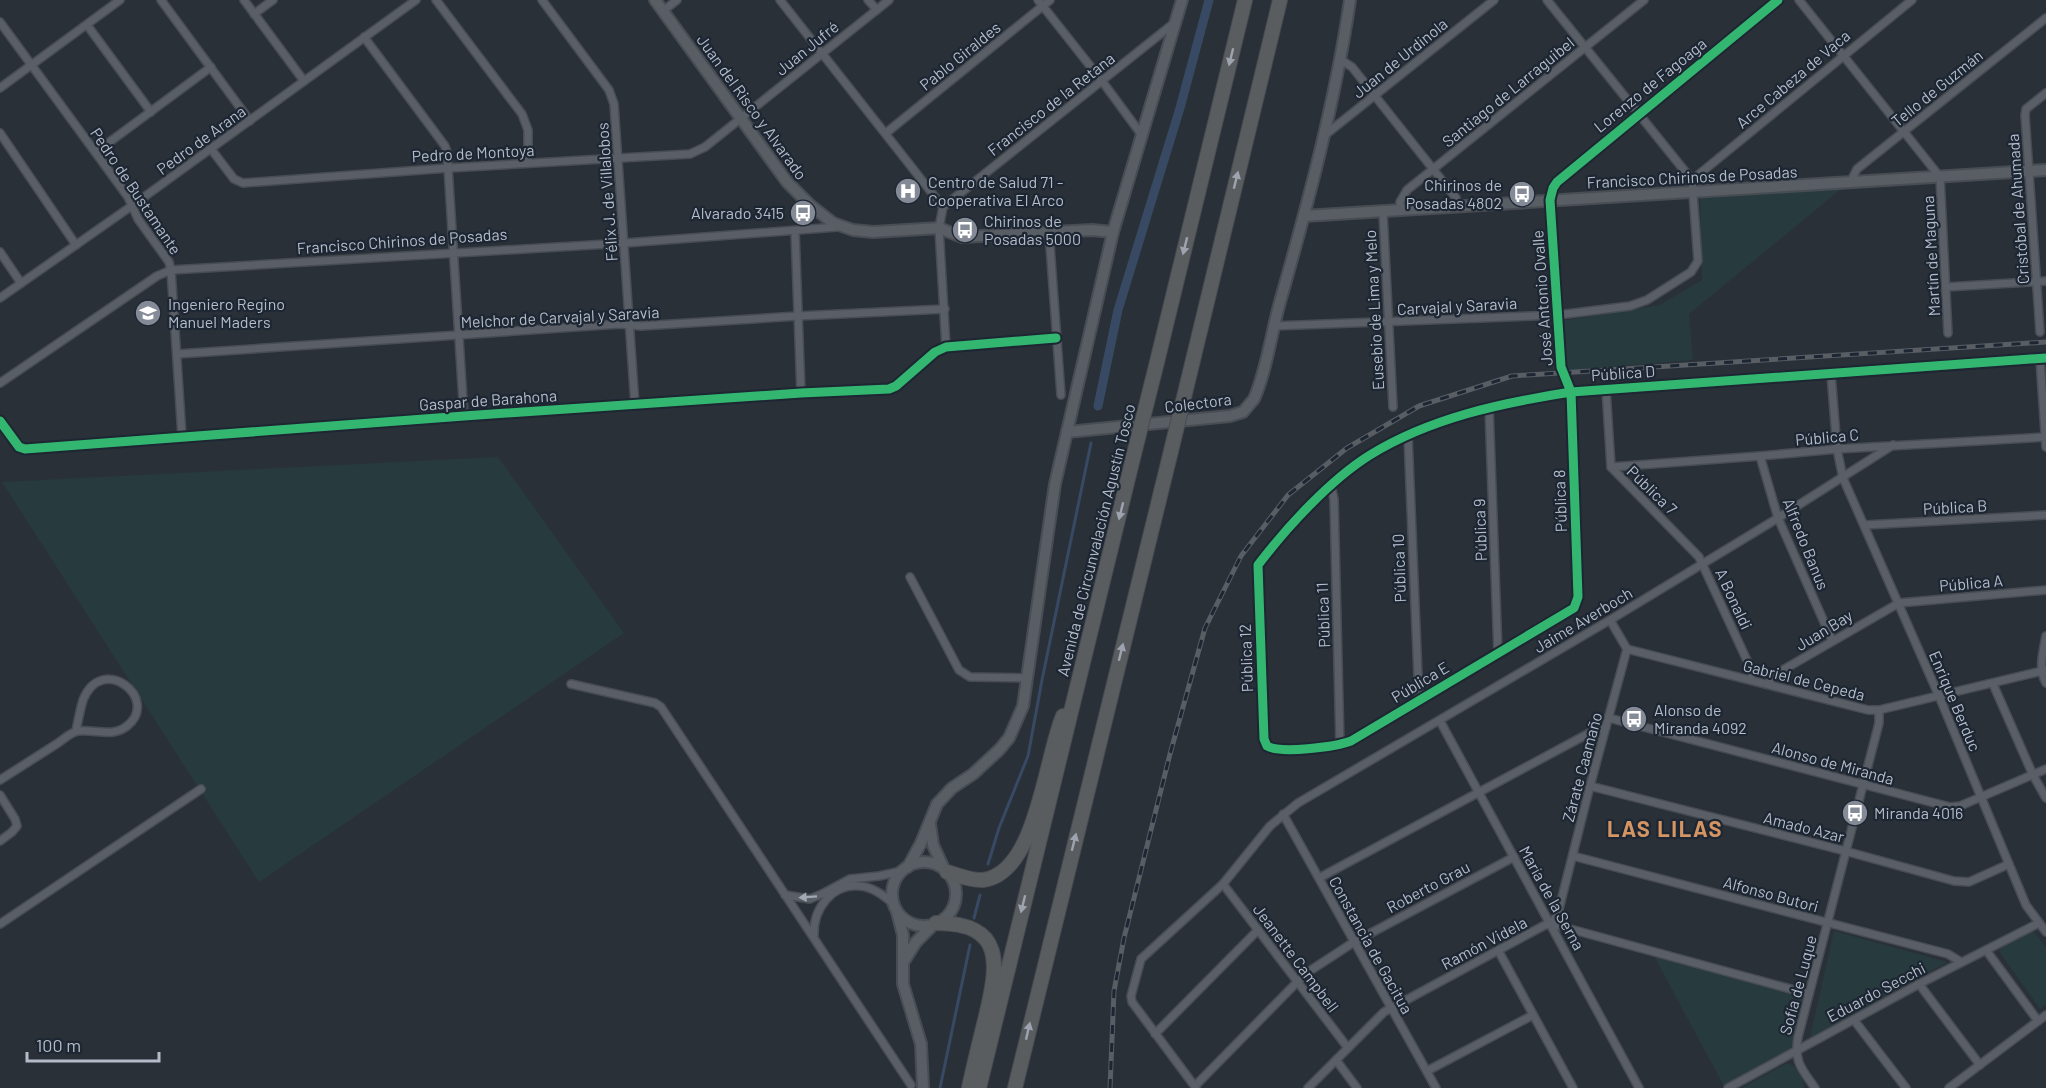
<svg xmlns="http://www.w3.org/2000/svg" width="2046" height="1088" font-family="Barlow,sans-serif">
	<rect width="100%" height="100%" fill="#2a3038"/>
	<!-- park -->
	<g fill="#273a3e">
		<path d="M1841,189L1689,314L1693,360L1565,371L1562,321L1660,305L1702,280L1700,198Z"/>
		<path d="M498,457L624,633L259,882L2,482Z"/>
		<path d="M2032,929L2046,947V1004L2040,1009L1998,950Z"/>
		<path d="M1834,931L1947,962L1810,1038Z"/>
		<path d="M1654,956L1806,997L1791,1051L1725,1088Z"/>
		<path d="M1787,1063C1797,1066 1804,1078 1804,1088H1742Z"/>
	</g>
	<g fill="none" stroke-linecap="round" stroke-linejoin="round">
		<!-- stream -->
		<g stroke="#384963" stroke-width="3">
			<path d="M988,864L999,828L1028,756L1042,680L1091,443"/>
			<path d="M974,918L980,895"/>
			<path d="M940,1088L970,945"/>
		</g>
		<!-- canal -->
		<path stroke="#384963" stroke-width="9" d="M1098,406L1118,310L1180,108L1209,0"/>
		<!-- minor casing -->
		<g stroke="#484c53" stroke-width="10">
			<g id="minor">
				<path d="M161,0L250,121"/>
				<path d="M244,0L304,81"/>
				<path d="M436,0L522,114L528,130V163"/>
				<path d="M542,0L609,90L614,104L635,405"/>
				<path d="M780,0L943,207L939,228L946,347"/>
				<path d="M868,0L877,10"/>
				<path d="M1038,0L1102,81L1141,134"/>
				<path d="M1547,0L1692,180"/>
				<path d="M1778,0L1557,182L1553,188L1550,200L1561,367L1571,392L1578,597L1574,608L1351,741C1335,747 1280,754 1267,746L1264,739L1258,565C1287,527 1330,480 1370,455C1430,418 1501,403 1571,392L2046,358"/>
				<path d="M1799,0L1940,177L1948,333"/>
				<path d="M663,11L677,0"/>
				<path d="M254,14L273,0"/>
				<path d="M0,22L128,197L138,219L169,262L171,270L182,436"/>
				<path d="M87,25L151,112"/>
				<path d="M364,37L445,146L447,152L464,416"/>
				<path d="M1341,60L1352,67L1456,198L1458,207"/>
				<path d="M0,88L120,0"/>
				<path d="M0,133L76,245"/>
				<path d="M886,133L1050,0"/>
				<path d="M1325,135L1494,0"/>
				<path d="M211,149L234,179L243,183L449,168L690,154L705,147L889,0"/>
				<path d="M96,152L211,67"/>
				<path d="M1692,180L1912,0"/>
				<path d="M1850,183L1857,169L2046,18"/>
				<path d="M943,207L1173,24"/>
				<path d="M1401,211L1400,202L1407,190L1644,0"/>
				<path d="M1383,212L1393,407"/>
				<path d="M795,231L801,393"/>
				<path d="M1049,232L1061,395"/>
				<path d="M0,252L21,283"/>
				<path d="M1946,287L2046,281"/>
				<path d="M0,298L133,205L416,0"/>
				<path d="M1273,326L1558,315L1630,306L1647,300L1691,272L1698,261L1692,180"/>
				<path d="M2040,332L2025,115L2026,109L2046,93"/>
				<path d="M177,354L620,324L641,326L798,316L945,309"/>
				<path d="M2040,359L2046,447"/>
				<path d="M1831,374L1837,449L1843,478L1939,696L2026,905L2046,932"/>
				<path d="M0,383L157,276L171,270L625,243L837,227"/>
				<path d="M1606,389L1611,467L1699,557L1751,669V680"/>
				<path d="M1489,407L1498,653"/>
				<path d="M0,421L19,447L25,449L464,416L801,393L889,389L896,386L935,352L946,347L1056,338"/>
				<path d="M1408,436L1419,700"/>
				<path d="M1760,456L1778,518L1832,640"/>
				<path d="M1611,467L1760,456L1837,449L2046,437"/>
				<path d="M1331,486L1334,499L1340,745"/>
				<path d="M1865,525L2046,515"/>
				<path d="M910,577L959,670L970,677L1028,678"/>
				<path d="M2046,636C2043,652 2038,669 2046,683"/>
				<path d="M1627,649L1868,710H1879L2046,670"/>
				<path d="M571,684L655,703L661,707L911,1085"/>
				<path d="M1767,684L1776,674L1899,603L2046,590"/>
				<path d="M1993,684L2033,775L2046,798"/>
				<path d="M1609,718L1950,807L1960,806L2046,769"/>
				<path d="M1440,721L1639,1088"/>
				<path d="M0,780C19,768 39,755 58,743C64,739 71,732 78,731C95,729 112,738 127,726C161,699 102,652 83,700C80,710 78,721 76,731"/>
				<path d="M1590,786L1845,851L1954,881L1969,882L2009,864"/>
				<path d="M0,795L15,819L17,826L12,832L0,841"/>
				<path d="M1283,814L1436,1088"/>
				<path d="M1573,856L1948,954L1961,962"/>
				<path d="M1319,878L1595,730L1606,727"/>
				<path d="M1223,884L1348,1048"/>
				<path d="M785,895L810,899L824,893L850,879L879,876L902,871"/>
				<path d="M0,924L201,789"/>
				<path d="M1552,924L1558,913L1590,786L1627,649L1610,620"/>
				<path d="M814,935C813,909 832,883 860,886C873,887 884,896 894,904"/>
				<path d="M1498,950L1573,1088"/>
				<path d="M1986,950L2038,1021"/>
				<path d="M1919,984L1980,1065"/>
				<path d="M1854,1020L1906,1088"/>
				<path d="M1155,1034L1258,930"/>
				<path d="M1336,1060L1357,1088"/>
				<path d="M1427,1071L1533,1015"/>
				<path d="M1195,1086L1305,974L1354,942L1514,857"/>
				<path d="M1196,1088L1132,1002L1131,996L1141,959L1223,884L1270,826L1298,803L1610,620L1778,518L1893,445"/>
				<path d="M1308,1088L1384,1012L1545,925L1552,924L1809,994"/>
				<path d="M1728,1088L1919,984L2039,923"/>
				<path d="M1815,1088C1801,1068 1794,1062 1798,1037L1879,723V710"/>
				<path d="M1949,1088L2046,1015"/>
			</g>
		</g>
		<!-- secondary casing -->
		<g stroke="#484c53" stroke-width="14">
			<g id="secondary">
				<path d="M655,0L787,182L810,205L833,223L853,230L873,232L939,228L962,237L1092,230L1113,232"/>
				<path d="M1304,216L2046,170"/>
				<path d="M1067,432L1230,416L1243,412L1254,399C1267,369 1271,334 1280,302C1308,203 1335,103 1350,0"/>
				<path d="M930,824L933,845L944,869"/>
				<circle cx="924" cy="894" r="32"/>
				<path d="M908,867L921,843L937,804L952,788L973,774L999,750L1009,738L1023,706L1055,484L1113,232L1182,0"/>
				<path d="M897,912L903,935V984L921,1044L923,1088"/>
				<path d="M904,961L916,942L933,925"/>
			</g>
		</g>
		<!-- motorway casing -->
		<g stroke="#474c53" stroke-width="16">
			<g id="motorway">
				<path d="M1193,360L1280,0"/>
				<path d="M1157,362L1245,0"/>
				<path d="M947,872C958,875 971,881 983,880C1037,873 1045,758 1063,716"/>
				<path d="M936,923C1006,923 998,965 986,1016C980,1040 974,1064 969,1088"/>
				<path d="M979,1088L1134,454"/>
				<path d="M1015,1088L1171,451"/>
			</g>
		</g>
		<!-- minor -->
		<use href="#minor" stroke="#5a5e66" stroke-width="7"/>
		<!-- secondary -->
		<use href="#secondary" stroke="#595d64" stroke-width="10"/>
		<!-- motorway -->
		<use href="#motorway" stroke="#5a5d60" stroke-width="14"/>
		<!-- rail casing -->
		<g stroke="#595d64" stroke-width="5">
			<path id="rail" d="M1110,1088L1114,991L1124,938L1170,754L1205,628L1241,556L1288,495L1347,448L1419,406L1512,376L2046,342"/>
		</g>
		<!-- rail -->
		<use href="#rail" stroke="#1d2633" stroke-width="3" stroke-dasharray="9" stroke-linecap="butt"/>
		<!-- motorway-bridge casing -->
		<g stroke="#474c53" stroke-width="16" stroke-linecap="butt">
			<g id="motorway-bridge">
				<path d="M1171,451L1193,360"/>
				<path d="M1134,454L1157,362"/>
			</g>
		</g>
		<!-- motorway-bridge -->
		<use href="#motorway-bridge" stroke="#5a5d60" stroke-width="14"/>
		<!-- cycleway casing -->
		<g stroke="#1d2633" stroke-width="13">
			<g id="cycleway">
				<path d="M1778,0L1557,182L1553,188L1550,200L1561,367L1571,392L1578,597L1574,608L1351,741C1335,747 1280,754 1267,746L1264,739L1258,565C1287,527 1330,480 1370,455C1430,418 1501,403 1571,392L2046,358"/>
				<path d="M0,421L19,447L25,449L464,416L801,393L889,389L896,386L935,352L946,347L1056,338"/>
			</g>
		</g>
		<!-- cycleway -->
		<use href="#cycleway" stroke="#33b770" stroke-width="9"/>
	</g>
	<!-- one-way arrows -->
	<defs><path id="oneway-solid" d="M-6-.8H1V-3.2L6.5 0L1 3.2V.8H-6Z" transform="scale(1.5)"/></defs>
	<g fill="#9ea4af">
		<use href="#oneway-solid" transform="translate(1231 57) rotate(104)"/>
		<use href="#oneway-solid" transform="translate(1236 180) rotate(-76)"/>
		<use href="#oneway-solid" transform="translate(1185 246) rotate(104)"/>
		<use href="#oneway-solid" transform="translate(1121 511) rotate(104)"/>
		<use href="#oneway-solid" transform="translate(1121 652) rotate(-76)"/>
		<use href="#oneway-solid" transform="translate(1074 842) rotate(-76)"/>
		<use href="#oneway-solid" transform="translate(1023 904) rotate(104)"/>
		<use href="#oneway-solid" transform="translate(1028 1031) rotate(-77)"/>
	</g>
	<use fill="#a2a9b5" href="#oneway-solid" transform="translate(808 897) rotate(176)"/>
	<!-- icons -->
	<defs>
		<g id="hospital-disc" transform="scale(1.35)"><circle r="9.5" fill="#848b96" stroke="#1d2633"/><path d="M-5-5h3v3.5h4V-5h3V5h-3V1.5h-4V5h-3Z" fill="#fff"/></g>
		<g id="bus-disc" transform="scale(1.35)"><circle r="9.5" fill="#848b96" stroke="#1d2633"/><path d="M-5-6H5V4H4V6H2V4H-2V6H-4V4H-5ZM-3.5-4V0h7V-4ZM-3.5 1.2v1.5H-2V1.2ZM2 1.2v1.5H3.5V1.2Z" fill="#fff"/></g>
		<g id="school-disc" transform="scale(1.35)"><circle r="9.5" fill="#848b96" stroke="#1d2633"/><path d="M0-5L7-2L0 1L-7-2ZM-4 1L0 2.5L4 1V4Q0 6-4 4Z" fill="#fff"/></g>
	</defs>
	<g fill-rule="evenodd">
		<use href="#hospital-disc" x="908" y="191"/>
		<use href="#bus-disc" x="1522" y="194"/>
		<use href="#bus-disc" x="803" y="213"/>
		<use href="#bus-disc" x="965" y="230"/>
		<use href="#school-disc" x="148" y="313"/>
		<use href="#bus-disc" x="1634" y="719"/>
		<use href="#bus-disc" x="1855" y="813"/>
	</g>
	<g text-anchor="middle" stroke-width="4.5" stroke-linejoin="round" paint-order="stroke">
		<!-- street labels -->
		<g font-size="16" fill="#b4bcc9" stroke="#1d2633">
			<text transform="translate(807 48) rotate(-39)" y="6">Juan Jufré</text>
			<text transform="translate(960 56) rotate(-39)" y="6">Pablo Giraldes</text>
			<text transform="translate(1400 58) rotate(-39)" y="6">Juan de Urdinola</text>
			<text transform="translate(1793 79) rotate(-40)" y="6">Arce Cabeza de Vaca</text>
			<text transform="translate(1650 85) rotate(-39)" y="6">Lorenzo de Fagoaga</text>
			<text transform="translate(1937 88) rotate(-39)" y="6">Tello de Guzmán</text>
			<text transform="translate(1508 92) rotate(-39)" y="6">Santiago de Larraguibel</text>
			<text transform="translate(1051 104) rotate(-38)" y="6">Francisco de la Retana</text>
			<text transform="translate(752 107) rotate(54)" y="6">Juan del Risco y Alvarado</text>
			<text transform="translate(201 140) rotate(-36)" y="6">Pedro de Arana</text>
			<text transform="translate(473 153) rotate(-3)" y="6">Pedro de Montoya</text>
			<text transform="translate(1692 177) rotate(-3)" y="6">Francisco Chirinos de Posadas</text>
			<text transform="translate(136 191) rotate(56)" y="6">Pedro de Bustamante</text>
			<text transform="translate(607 192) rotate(-94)" y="6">Félix J. de Villalobos</text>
			<text transform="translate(2018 209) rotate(-94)" y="6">Cristóbal de Ahumada</text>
			<text transform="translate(402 241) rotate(-4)" y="6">Francisco Chirinos de Posadas</text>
			<text transform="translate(1931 256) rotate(-93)" y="6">Martín de Maguna</text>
			<text transform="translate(1542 298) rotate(-94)" y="6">José Antonio Ovalle</text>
			<text transform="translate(1457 306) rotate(-3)" y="6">Carvajal y Saravia</text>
			<text transform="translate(1374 310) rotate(-93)" y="6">Eusebio de Lima y Melo</text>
			<text transform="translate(560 317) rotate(-3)" y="6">Melchor de Carvajal y Saravia</text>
			<text transform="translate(1623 373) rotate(-4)" y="6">Pública D</text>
			<text transform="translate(488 400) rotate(-4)" y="6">Gaspar de Barahona</text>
			<text transform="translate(1198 403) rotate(-7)" y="6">Colectora</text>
			<text transform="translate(1827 437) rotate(-5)" y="6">Pública C</text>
			<text transform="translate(1652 490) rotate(44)" y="6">Pública 7</text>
			<text transform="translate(1560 501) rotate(-92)" y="6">Pública 8</text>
			<text transform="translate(1955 507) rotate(-3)" y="6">Pública B</text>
			<text transform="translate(1480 530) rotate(-92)" y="6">Pública 9</text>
			<text transform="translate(1096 540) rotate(-76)" y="6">Avenida de Circunvalación Agustín Tosco</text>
			<text transform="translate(1806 544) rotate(68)" y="6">Alfredo Banus</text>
			<text transform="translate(1399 568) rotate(-92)" y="6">Pública 10</text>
			<text transform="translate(1971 583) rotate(-5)" y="6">Pública A</text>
			<text transform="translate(1734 599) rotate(65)" y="6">A Bonaldi</text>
			<text transform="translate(1323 615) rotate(-92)" y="6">Pública 11</text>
			<text transform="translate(1583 620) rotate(-31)" y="6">Jaime Averboch</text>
			<text transform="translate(1824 630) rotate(-31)" y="6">Juan Bay</text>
			<text transform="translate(1246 658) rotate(-92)" y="6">Pública 12</text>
			<text transform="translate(1804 680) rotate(14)" y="6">Gabriel de Cepeda</text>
			<text transform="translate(1420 682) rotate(-31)" y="6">Pública E</text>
			<text transform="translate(1955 701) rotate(67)" y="6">Enrique Berduc</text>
			<text transform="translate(1833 763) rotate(15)" y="6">Alonso de Miranda</text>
			<text transform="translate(1582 767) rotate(-75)" y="6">Zárate Caamaño</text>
			<text transform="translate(1804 827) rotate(14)" y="6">Amado Azar</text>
			<text transform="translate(1428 887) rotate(-28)" y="6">Roberto Grau</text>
			<text transform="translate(1771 894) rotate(15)" y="6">Alfonso Butori</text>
			<text transform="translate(1552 898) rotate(61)" y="6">María de la Serna</text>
			<text transform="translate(1484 943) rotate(-28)" y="6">Ramón Videla</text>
			<text transform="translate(1371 945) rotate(61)" y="6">Constancia de Gacitua</text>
			<text transform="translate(1296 958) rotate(53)" y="6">Jeanette Campbell</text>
			<text transform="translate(1798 985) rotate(-75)" y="6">Sofía de Luque</text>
			<text transform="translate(1876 992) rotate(-28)" y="6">Eduardo Secchi</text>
		</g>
		<!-- poi labels -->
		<g font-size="16" fill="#b4bcc9" stroke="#1d2633" text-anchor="start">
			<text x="928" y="188">Centro de Salud 71 -<tspan x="928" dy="18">Cooperativa El Arco</tspan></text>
			<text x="1502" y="191" text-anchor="end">Chirinos de<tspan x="1502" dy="18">Posadas 4802</tspan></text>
			<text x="784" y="219" text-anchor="end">Alvarado 3415</text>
			<text x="984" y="227">Chirinos de<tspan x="984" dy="18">Posadas 5000</tspan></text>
			<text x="168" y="310">Ingeniero Regino<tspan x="168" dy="18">Manuel Maders</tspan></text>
			<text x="1654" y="716">Alonso de<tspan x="1654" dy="18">Miranda 4092</tspan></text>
			<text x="1874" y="819">Miranda 4016</text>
		</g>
		<!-- district labels -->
		<g font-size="22" font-weight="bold" letter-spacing="1.5" fill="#d59563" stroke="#1d2633">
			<text x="1665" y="837">LAS LILAS</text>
		</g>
	</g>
	<!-- scale -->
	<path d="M27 1052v9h132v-9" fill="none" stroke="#b4bcc9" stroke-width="3"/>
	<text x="36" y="1052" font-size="18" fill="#b4bcc9" stroke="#1d2633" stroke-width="4.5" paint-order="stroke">100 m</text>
</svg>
